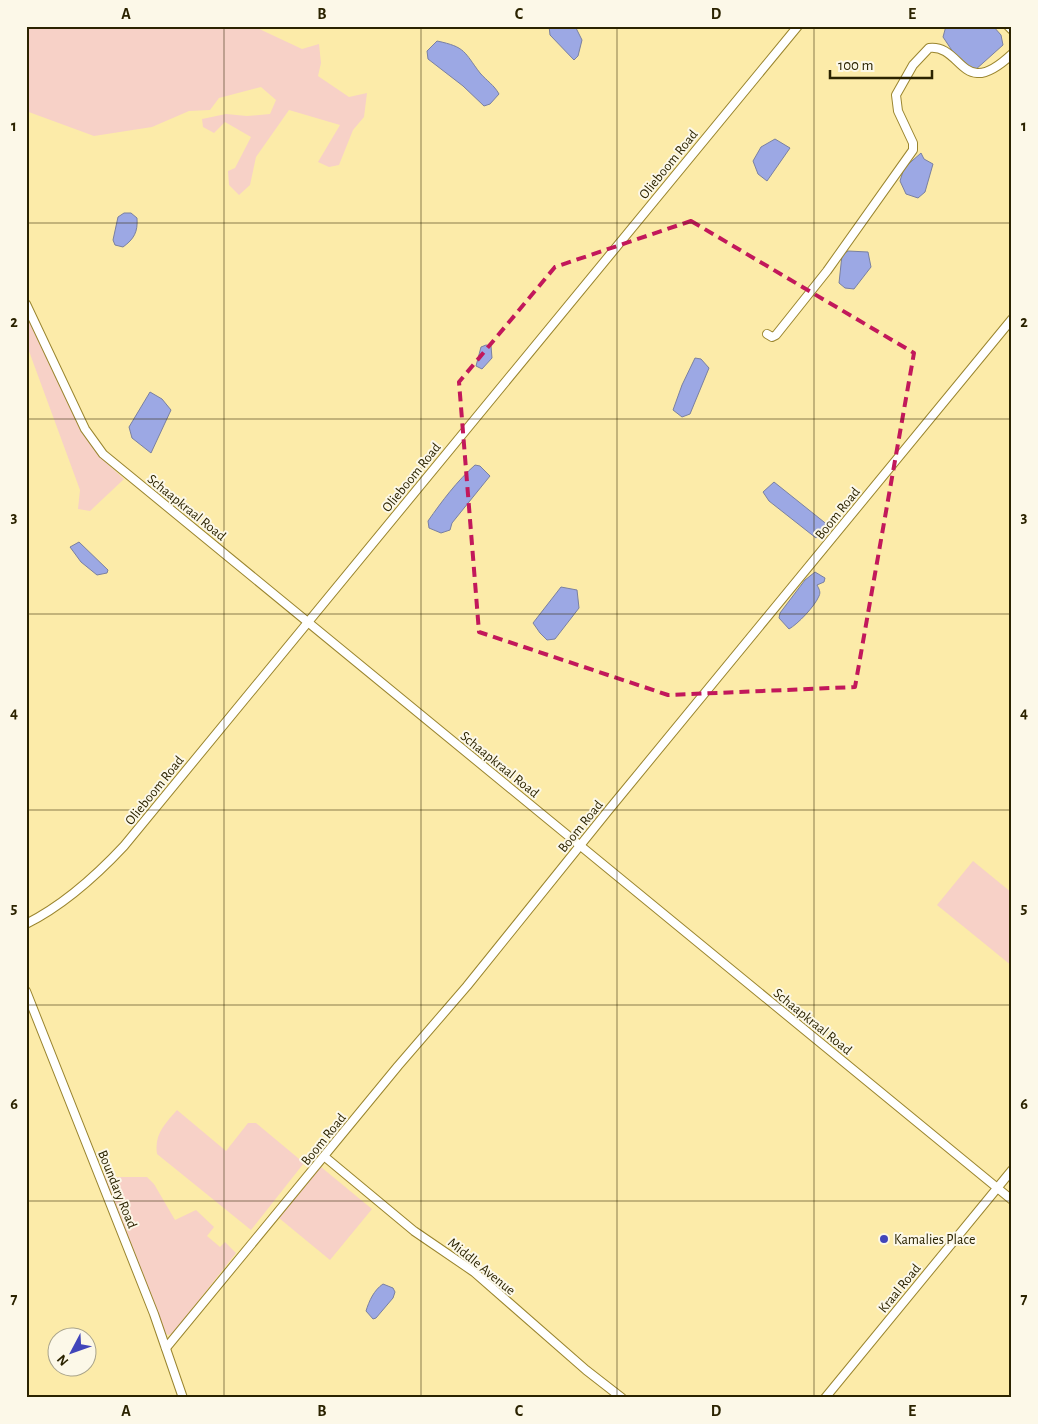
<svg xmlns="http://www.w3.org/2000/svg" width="1038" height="1424" font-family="'Alegreya Sans',sans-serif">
	<rect width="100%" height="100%" fill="#fceba9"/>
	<!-- green -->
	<g fill="#f7d1c7">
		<path d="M26,26H253L302,49L319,44L321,63L318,76L349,97L367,93L364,117L353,130L339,165L329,167L318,162L340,125L289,110L256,157L250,185L239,195L229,185L228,171L235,168L251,137L225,122L214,133L203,127L202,119L226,114L247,116L270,114L276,100L261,87L219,98L210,110L189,111L152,127L94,136L26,111Z"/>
		<path d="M26,316L99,456L124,479L90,511L78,509L80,490L26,343Z"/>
		<path d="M973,861L1012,893V966L937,905Z"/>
		<path d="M177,1110L226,1151L248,1123H256L304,1163L251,1230L157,1154C154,1134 165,1124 177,1110Z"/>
		<path d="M321,1167L372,1209L330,1260L279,1218Z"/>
		<path d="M103,1174L116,1177H147L154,1184L175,1220L196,1210L214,1227L207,1236L220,1247L225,1242L236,1253L173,1333L168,1335L164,1333Z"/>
	</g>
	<!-- water -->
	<g fill="#9ca8e4" stroke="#7a80a0">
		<path d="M549,26H575L582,40L578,56L574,60L550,35Z"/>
		<path d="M946,26H993L1001,35L1003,45L974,71L955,55L943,37Z"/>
		<path d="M437,41C466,47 464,52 480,73C487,81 494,85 499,94L490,104L484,106L463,86L428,59L427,51Z"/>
		<path d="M775,139L790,148L767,181L758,174L753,161L761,147Z"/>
		<path d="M921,153L924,159L933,164L925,192L918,198L906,194L900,181L904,168Z"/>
		<path d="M124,213H131L137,218C138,232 134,239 123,247L115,245L113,240L118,217Z"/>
		<path d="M848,251L868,252L871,267L854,289L845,288L839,283L842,255Z"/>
		<path d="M486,345L491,346L492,358L482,369L476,366L481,347Z"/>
		<path d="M695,358L701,359L709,368L690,414L682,417L673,410L682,385Z"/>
		<path d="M150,392L162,399L171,410L151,453L132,438L129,427Z"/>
		<path d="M475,465L480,466L490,476L452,523L450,530L441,533L429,528L428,521C442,501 457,481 475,465Z"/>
		<path d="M774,482L829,526L816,538L769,501L763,492Z"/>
		<path d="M79,542L108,570L107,573L97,575L81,562L70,547Z"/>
		<path d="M815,572L825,578L824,582L817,585C819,589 821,592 819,596C815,606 798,624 789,629L779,618L780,613L805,580Z"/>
		<path d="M561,587L577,590L579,608L555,639L547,640L540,633L533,623Z"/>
		<path d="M383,1284L393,1288L395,1292L393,1298L376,1318L373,1319L366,1311C369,1301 374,1290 383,1284Z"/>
	</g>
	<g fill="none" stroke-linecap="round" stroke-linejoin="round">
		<!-- minor casing -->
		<g stroke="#9a852f" stroke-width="10">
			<g id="minor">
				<path d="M1008,26L1012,30"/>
				<path d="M26,304L85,429L103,454L1012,1200"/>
				<path d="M767,334L772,337L776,335L827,271L913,150V143L898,111L896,95L913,65L929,48C963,44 961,102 1012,54"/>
				<path d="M26,924C64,905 95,877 124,846L798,26"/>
				<path d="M26,991L154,1314L183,1398"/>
				<path d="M325,1157L414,1231L474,1272L586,1370L622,1398"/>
				<path d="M166,1348L398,1066L467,986L607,812L1012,319"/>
				<path d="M825,1398L1012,1170"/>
			</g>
		</g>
		<!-- minor -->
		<use href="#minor" stroke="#fff" stroke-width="8"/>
	</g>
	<!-- marked area -->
	<path fill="none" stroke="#c2185b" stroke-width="4" stroke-dasharray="10 6" stroke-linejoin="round" d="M691,221L914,353L855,687L668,695L479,632L459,382L555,267Z"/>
	<!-- grid -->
	<path fill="none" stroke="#2b2300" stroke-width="1" stroke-opacity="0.55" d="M224,26V1398M421,26V1398M617,26V1398M814,26V1398M26,223H1012M26,419H1012M26,614H1012M26,810H1012M26,1005H1012M26,1201H1012"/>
	<!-- markers -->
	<circle fill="#4145ba" stroke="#fcf8e8" stroke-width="2" cx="884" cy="1239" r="5"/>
	<g text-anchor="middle" stroke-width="4" stroke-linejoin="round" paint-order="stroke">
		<!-- street labels -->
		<g font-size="14" fill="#2b2300" stroke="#fcf8e8">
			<text transform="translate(668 164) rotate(-51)" y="5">Olieboom Road</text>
			<text transform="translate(411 477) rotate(-51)" y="5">Olieboom Road</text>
			<text transform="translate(187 507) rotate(39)" y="5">Schaapkraal Road</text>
			<text transform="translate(837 513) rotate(-51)" y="5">Boom Road</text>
			<text transform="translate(500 764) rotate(39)" y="5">Schaapkraal Road</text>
			<text transform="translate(154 790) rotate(-51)" y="5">Olieboom Road</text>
			<text transform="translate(580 826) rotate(-51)" y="5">Boom Road</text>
			<text transform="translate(813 1021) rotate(39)" y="5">Schaapkraal Road</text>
			<text transform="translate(323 1139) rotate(-51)" y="5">Boom Road</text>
			<text transform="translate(118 1189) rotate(68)" y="5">Boundary Road</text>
			<text transform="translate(482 1266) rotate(39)" y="5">Middle Avenue</text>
			<text transform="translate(899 1288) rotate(-51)" y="5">Kraal Road</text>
		</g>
		<!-- poi labels -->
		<g font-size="14" fill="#2b2300" stroke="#fcf8e8" text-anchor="start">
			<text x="894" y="1244">Kamalies Place</text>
		</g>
	</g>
	<!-- border -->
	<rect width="1038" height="1424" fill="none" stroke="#fcf8e8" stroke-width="55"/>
	<!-- north arrow -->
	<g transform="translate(72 1352) rotate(229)"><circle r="24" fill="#fcf8e8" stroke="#a8a38b"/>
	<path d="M0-4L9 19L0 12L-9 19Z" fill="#4145ba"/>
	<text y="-8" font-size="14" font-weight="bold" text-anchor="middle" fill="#2b2300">N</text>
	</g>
	<!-- scale -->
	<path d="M830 70v8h102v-8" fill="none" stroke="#2b2300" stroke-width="2.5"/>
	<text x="838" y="70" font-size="15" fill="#2b2300" stroke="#fcf8e8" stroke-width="4" paint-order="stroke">100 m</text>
	<rect x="28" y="28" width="982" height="1368" fill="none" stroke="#2b2300" stroke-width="2"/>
	<g font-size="16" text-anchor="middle" font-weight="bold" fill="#2b2300">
		<text x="126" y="19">A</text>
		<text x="322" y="19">B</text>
		<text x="519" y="19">C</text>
		<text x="716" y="19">D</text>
		<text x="912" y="19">E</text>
		<text x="14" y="131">1</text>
		<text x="1024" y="131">1</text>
		<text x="14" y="327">2</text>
		<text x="1024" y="327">2</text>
		<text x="14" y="522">3</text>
		<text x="1024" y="522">3</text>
		<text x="14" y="718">4</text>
		<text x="1024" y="718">4</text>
		<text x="14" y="913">5</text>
		<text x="1024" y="913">5</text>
		<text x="14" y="1109">6</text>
		<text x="1024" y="1109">6</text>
		<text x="14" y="1304">7</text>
		<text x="1024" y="1304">7</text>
		<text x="126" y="1416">A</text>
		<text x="322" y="1416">B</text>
		<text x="519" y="1416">C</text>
		<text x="716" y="1416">D</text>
		<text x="912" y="1416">E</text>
	</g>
</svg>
